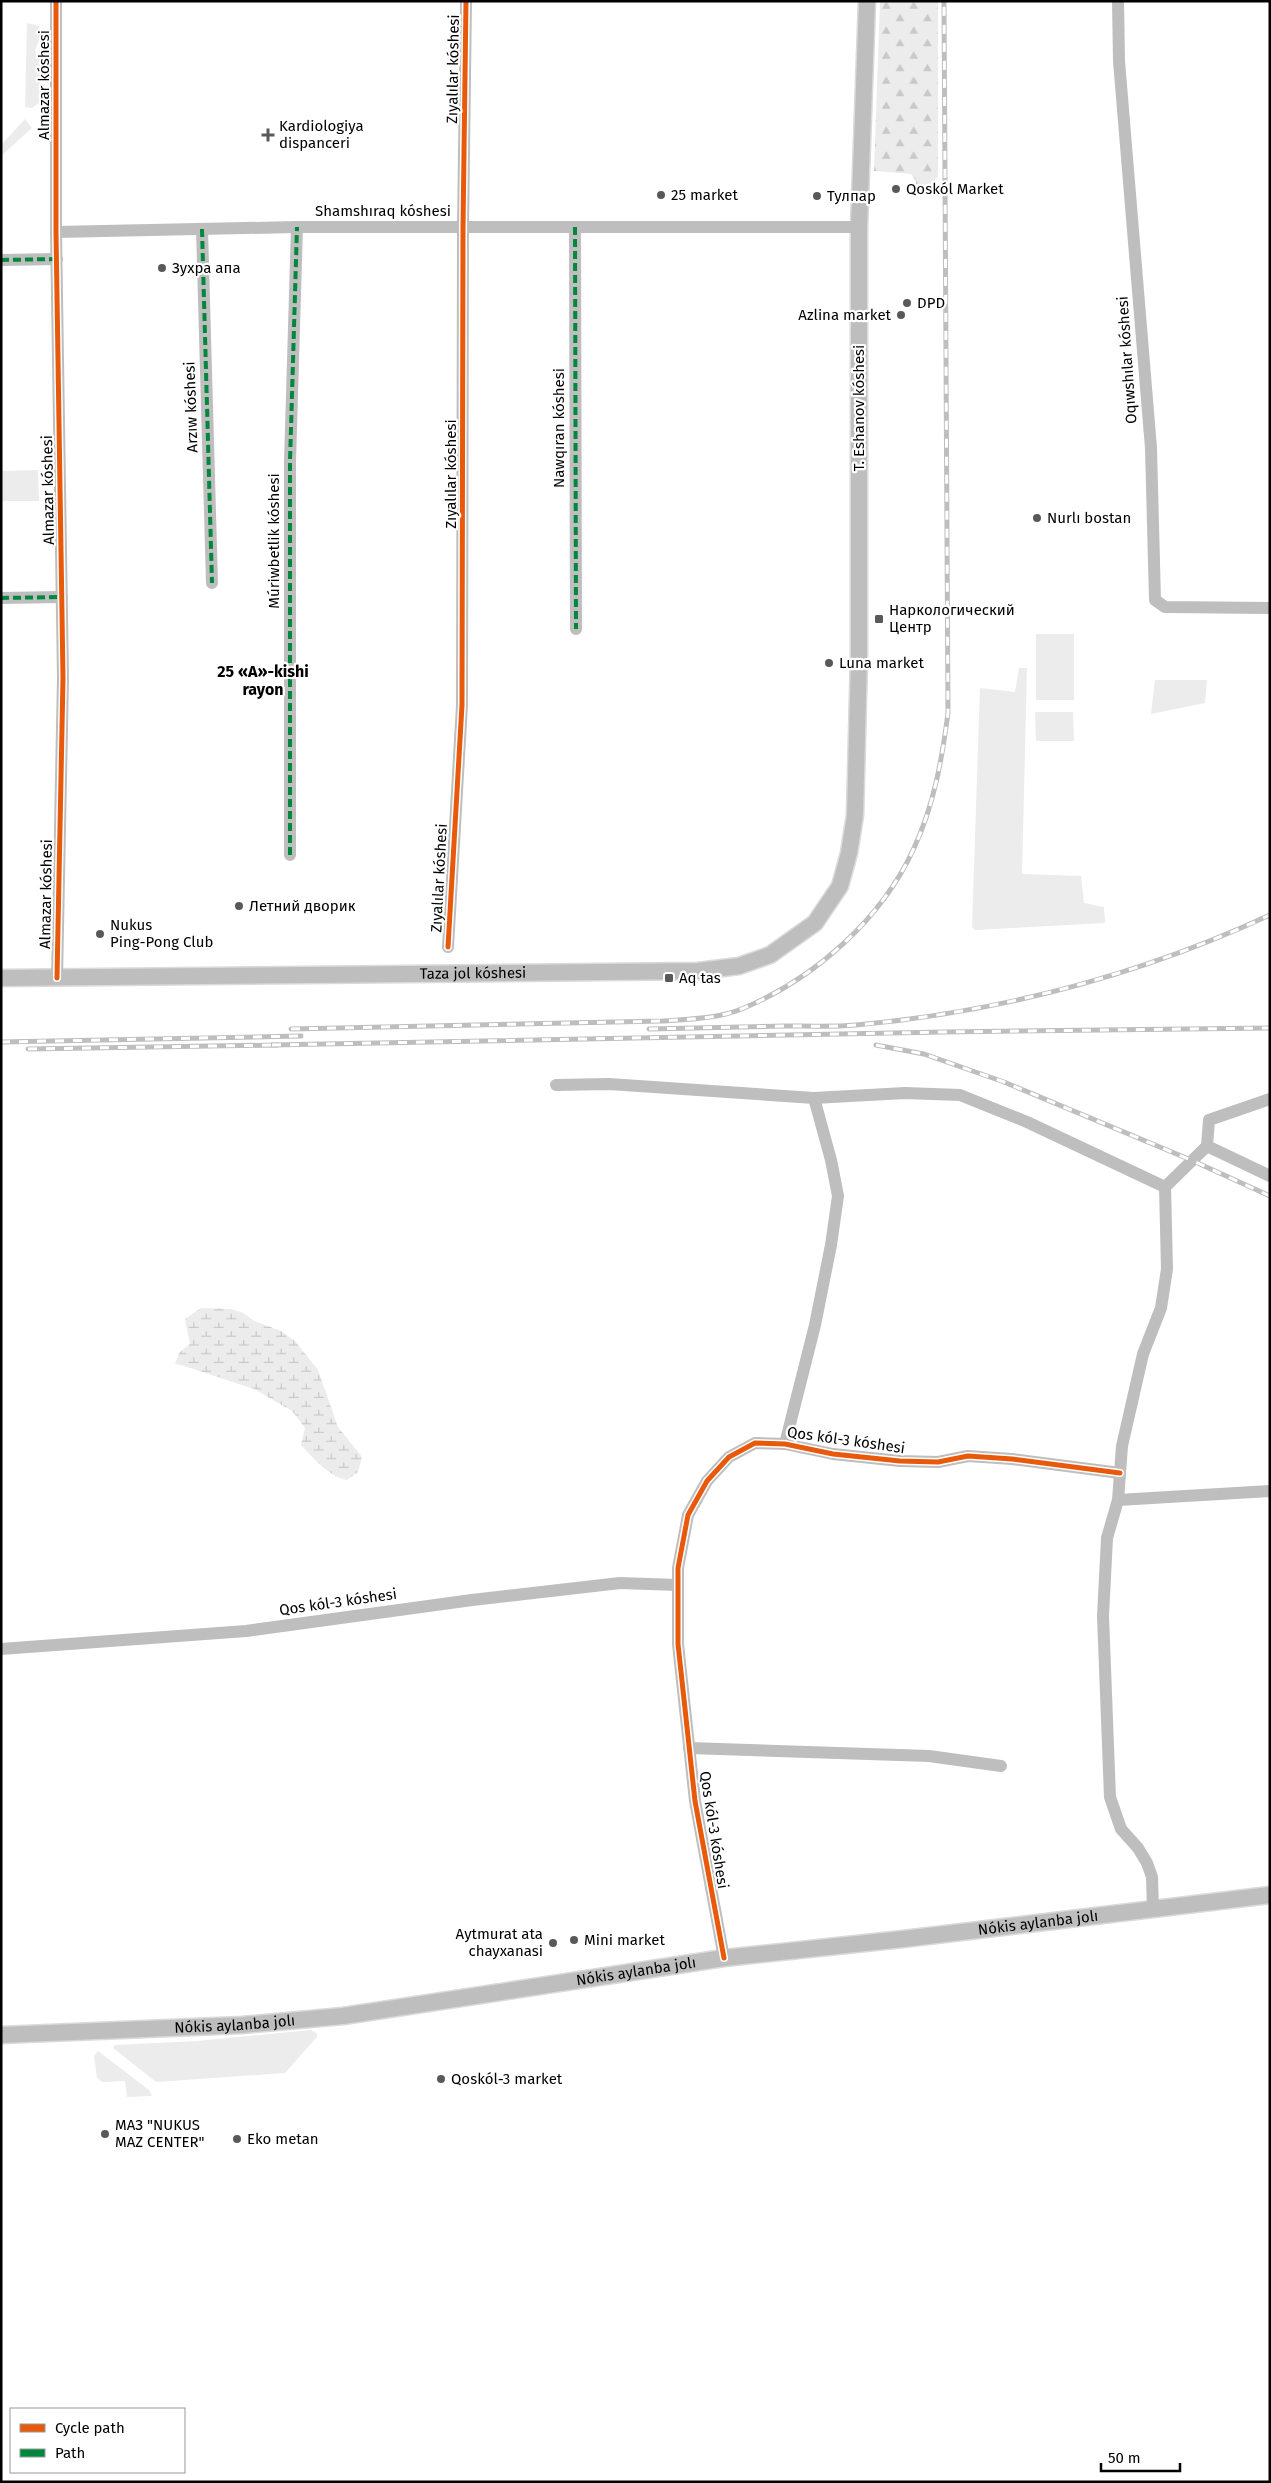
<svg xmlns="http://www.w3.org/2000/svg" width="1271" height="2483" font-family="'Fira Sans',sans-serif">
	<defs>
		<pattern id="forest-firs" width="22" height="20" patternUnits="userSpaceOnUse" patternTransform="scale(1.25)"><rect width="22" height="20" fill="#ececec"/><path d="M5 1l3.5 6h-7zM16 11l3.5 6h-7z" fill="#c9c9c9"/></pattern>
		<pattern id="wetland-marsh" width="20" height="14" patternUnits="userSpaceOnUse" patternTransform="scale(1.25)"><rect width="20" height="14" fill="#ececec"/><path d="M1 5h8M5 5V1M11 12h8M15 12V8" fill="none" stroke="#c9c9c9"/></pattern>
	</defs>
	<rect width="100%" height="100%" fill="#fff"/>
	<!-- grass -->
	<g fill="#ececec">
		<path d="M27,23L39,26L40,38L35,50L41,63L40,102L32,108L25,107Z"/>
		<path d="M25,119L32,128L1,156V145Z"/>
		<path d="M38,470L39,501H1V471Z"/>
		<rect x="1036" y="634" width="38" height="66"/>
		<path d="M1019,668H1027L1022,874L1081,876L1084,903L1104,907L1105,923L975,930L972,927L980,688L1015,692Z"/>
		<path d="M1155,680H1207L1205,703L1151,714Z"/>
		<path d="M1035,712H1073L1074,741H1036Z"/>
		<path d="M311,2030L317,2034V2037L285,2073L156,2082L113,2048L115,2045L197,2041Z"/>
		<path d="M98,2051L149,2090L152,2096L127,2097L125,2081L102,2082L97,2078L94,2056Z"/>
	</g>
	<!-- forest -->
	<path fill="url(#forest-firs)" d="M880,1H938V177L922,194L915,193L916,181L911,174L874,171Z"/>
	<!-- wetland -->
	<path fill="url(#wetland-marsh)" d="M201,1308L231,1309L243,1313L254,1321L281,1331L295,1341L318,1370L338,1427L362,1457L358,1472L347,1480C330,1477 313,1458 301,1445L305,1428L292,1411L254,1389L184,1366L175,1364L179,1353L190,1344L185,1319Z"/>
	<g fill="none" stroke-linecap="round" stroke-linejoin="round">
		<!-- major casing -->
		<g stroke="#dbdbdb" stroke-width="19">
			<g id="major">
				<path id="s1" d="M1,978L698,971L739,966L770,955L815,923L840,886L849,853L855,815L859,657V227L867,1"/>
				<path id="s2" d="M1,2035L242,2025L343,2016L724,1958L903,1939L1270,1895"/>
			</g>
		</g>
		<!-- minor -->
		<g stroke="#bebebe" stroke-width="12">
			<path d="M56,1V232L63,678L57,978"/>
			<path d="M1118,1L1119,61L1151,448L1155,600L1165,607L1270,608"/>
			<path d="M575,227L576,629"/>
			<path d="M202,229L212,583"/>
			<path d="M56,232L297,227H859"/>
			<path d="M1,260L57,259"/>
			<path d="M1,598L62,597"/>
			<path d="M290,855V462L297,227"/>
			<path d="M448,947L462,705L463,228L466,1"/>
			<path d="M556,1085L609,1084L814,1098L905,1093L960,1095L1027,1122L1165,1187"/>
			<path d="M1207,1146L1270,1176"/>
			<path d="M1165,1187L1207,1146L1209,1120L1270,1099"/>
			<path d="M785,1444L815,1325L831,1245L838,1196L831,1160L814,1098"/>
			<path d="M1118,1500L1270,1491"/>
			<path d="M1,1649L246,1631L472,1600L620,1583L678,1585"/>
			<path d="M689,1748L929,1756L1001,1766"/>
			<path d="M1153,1910L1152,1877L1147,1863L1138,1848L1121,1829L1110,1797L1103,1616L1107,1538L1118,1500L1122,1446L1143,1354L1161,1308L1167,1269L1165,1187"/>
			<path d="M724,1958L695,1801L678,1644V1568L688,1515L707,1481L729,1457L755,1443L785,1444L833,1454L900,1461L938,1462L968,1456L1012,1459L1120,1473"/>
		</g>
		<!-- major -->
		<use href="#major" stroke="#bebebe" stroke-width="16"/>
		<!-- rail casing -->
		<g stroke="#bebebe" stroke-width="5">
			<g id="rail">
				<path d="M291,1029L662,1021C689,1019 718,1019 744,1008C815,978 882,919 914,848C934,805 942,759 948,713L944,1"/>
				<path d="M649,1029C694,1028 739,1027 785,1026C808,1026 833,1027 856,1025C999,1012 1140,975 1270,915"/>
				<path d="M1,1042L301,1036"/>
				<path d="M272,1045L944,1032L1270,1028"/>
				<path d="M876,1045L924,1054L1004,1082L1191,1160L1270,1196"/>
				<path d="M28,1049L278,1045"/>
			</g>
		</g>
		<!-- rail -->
		<use href="#rail" stroke="#fff" stroke-width="3" stroke-dasharray="9" stroke-linecap="butt"/>
		<!-- quiet -->
		<g stroke="#00873e" stroke-width="4" stroke-dasharray="8 4" stroke-linecap="butt">
			<path d="M575,227L576,629"/>
			<path d="M202,229L212,583"/>
			<path d="M1,260L57,259"/>
			<path d="M1,598L62,597"/>
			<path d="M290,855V462L297,227"/>
		</g>
		<!-- cycleway casing -->
		<g stroke="#fff" stroke-width="8">
			<g id="cycleway">
				<path d="M56,1V232L63,678L57,978"/>
				<path d="M448,947L462,705L463,228L466,1"/>
				<path d="M724,1958L695,1801L678,1644V1568L688,1515L707,1481L729,1457L755,1443L785,1444L833,1454L900,1461L938,1462L968,1456L1012,1459L1120,1473"/>
			</g>
		</g>
		<!-- cycleway -->
		<use href="#cycleway" stroke="#e8590c" stroke-width="5"/>
	</g>
	<!-- markers -->
	<g fill="#595959" stroke="#fff" stroke-width="2">
		<path d="M265.5 127.5h5v5h5v5h-5v5h-5v-5h-5v-5h5z"/>
		<circle cx="896" cy="189" r="5"/>
		<circle cx="661" cy="195" r="5"/>
		<circle cx="817" cy="196" r="5"/>
		<circle cx="162" cy="268" r="5"/>
		<circle cx="907" cy="303" r="5"/>
		<circle cx="901" cy="315" r="5"/>
		<circle cx="1037" cy="518" r="5"/>
		<rect x="874" y="614" width="10" height="10" rx="2.5"/>
		<circle cx="829" cy="663" r="5"/>
		<circle cx="239" cy="906" r="5"/>
		<circle cx="100" cy="934" r="5"/>
		<rect x="664" y="973" width="10" height="10" rx="2.5"/>
		<circle cx="574" cy="1940" r="5"/>
		<circle cx="553" cy="1943" r="5"/>
		<circle cx="441" cy="2079" r="5"/>
		<circle cx="105" cy="2134" r="5"/>
		<circle cx="237" cy="2139" r="5"/>
	</g>
	<g text-anchor="middle" stroke-width="4.5" stroke-linejoin="round" paint-order="stroke">
		<!-- street labels -->
		<g font-size="15" fill="#000" stroke="#fff">
			<text transform="translate(453 69) rotate(-89)" y="5">Zıyalılar kóshesi</text>
			<text transform="translate(44 85) rotate(-90)" y="5">Almazar kóshesi</text>
			<text x="383" y="216">Shamshıraq kóshesi</text>
			<text transform="translate(1127 360) rotate(-94)" y="5">Oqıwshılar kóshesi</text>
			<text transform="translate(191 407) rotate(-92)" y="5">Arzıw kóshesi</text>
			<text transform="translate(859 408) rotate(-90)" y="5">T. Eshanov kóshesi</text>
			<text transform="translate(559 428) rotate(-90)" y="5">Nawqıran kóshesi</text>
			<text transform="translate(451 474) rotate(-90)" y="5">Zıyalılar kóshesi</text>
			<text transform="translate(48 490) rotate(-91)" y="5">Almazar kóshesi</text>
			<text transform="translate(274 541) rotate(-90)" y="5">Múriwbetlik kóshesi</text>
			<text transform="translate(439 878) rotate(-87)" y="5">Zıyalılar kóshesi</text>
			<text transform="translate(46 894) rotate(-89)" y="5">Almazar kóshesi</text>
			<text dy="5" stroke="none"><textPath href="#s1" startOffset="472">Taza jol kóshesi</textPath></text>
			<text transform="translate(846 1440) rotate(8)" y="5">Qos kól-3 kóshesi</text>
			<text transform="translate(338 1602) rotate(-8)" y="5">Qos kól-3 kóshesi</text>
			<text transform="translate(714 1830) rotate(81)" y="5">Qos kól-3 kóshesi</text>
			<text dy="5" stroke="none"><textPath href="#s2" startOffset="1044">Nókis aylanba jolı</textPath></text>
			<text dy="5" stroke="none"><textPath href="#s2" startOffset="639">Nókis aylanba jolı</textPath></text>
			<text dy="5" stroke="none"><textPath href="#s2" startOffset="234">Nókis aylanba jolı</textPath></text>
		</g>
		<!-- poi labels -->
		<g font-size="15" fill="#000" stroke="#fff" text-anchor="start">
			<text x="279" y="131">Kardiologiya<tspan x="279" dy="17">dispanceri</tspan></text>
			<text x="906" y="194">Qoskól Market</text>
			<text x="671" y="200">25 market</text>
			<text x="827" y="201">Тулпар</text>
			<text x="172" y="273">Зухра апа</text>
			<text x="917" y="308">DPD</text>
			<text x="891" y="320" text-anchor="end">Azlina market</text>
			<text x="1047" y="523">Nurlı bostan</text>
			<text x="889" y="615">Наркологический<tspan x="889" dy="17">Центр</tspan></text>
			<text x="839" y="668">Luna market</text>
			<text x="249" y="911">Летний дворик</text>
			<text x="110" y="930">Nukus<tspan x="110" dy="17">Ping-Pong Club</tspan></text>
			<text x="679" y="983">Aq tas</text>
			<text x="543" y="1939" text-anchor="end">Aytmurat ata<tspan x="543" dy="17">chayxanasi</tspan></text>
			<text x="584" y="1945">Mini market</text>
			<text x="451" y="2084">Qoskól-3 market</text>
			<text x="115" y="2130">МАЗ "NUKUS<tspan x="115" dy="17">MAZ CENTER"</tspan></text>
			<text x="247" y="2144">Eko metan</text>
		</g>
		<!-- neighbourhood labels -->
		<g font-size="16" font-weight="bold" fill="#000" stroke="#fff">
			<text x="263" y="677">25 «A»-kishi<tspan x="263" dy="18">rayon</tspan></text>
		</g>
	</g>
	<!-- border -->
	<rect width="1271" height="2483" fill="none" stroke="#000000" stroke-width="5"/>
	<!-- legend -->
	<rect x="10" y="2408" width="175" height="65" fill="#ffffff" stroke="#999999"/>
	<rect x="20" y="2424" width="25" height="8" fill="#e8590c" stroke="#999999"/>
	<text x="55" y="2433" font-size="15" fill="#000000">Cycle path</text>
	<rect x="20" y="2449" width="25" height="8" fill="#00873e" stroke="#999999"/>
	<text x="55" y="2458" font-size="15" fill="#000000">Path</text>
	<!-- scale -->
	<path d="M1101 2463v8h79v-8" fill="none" stroke="#000000" stroke-width="2.5"/>
	<text x="1108" y="2463" font-size="15" fill="#000000" stroke="#ffffff" stroke-width="4" paint-order="stroke">50 m</text>
</svg>
